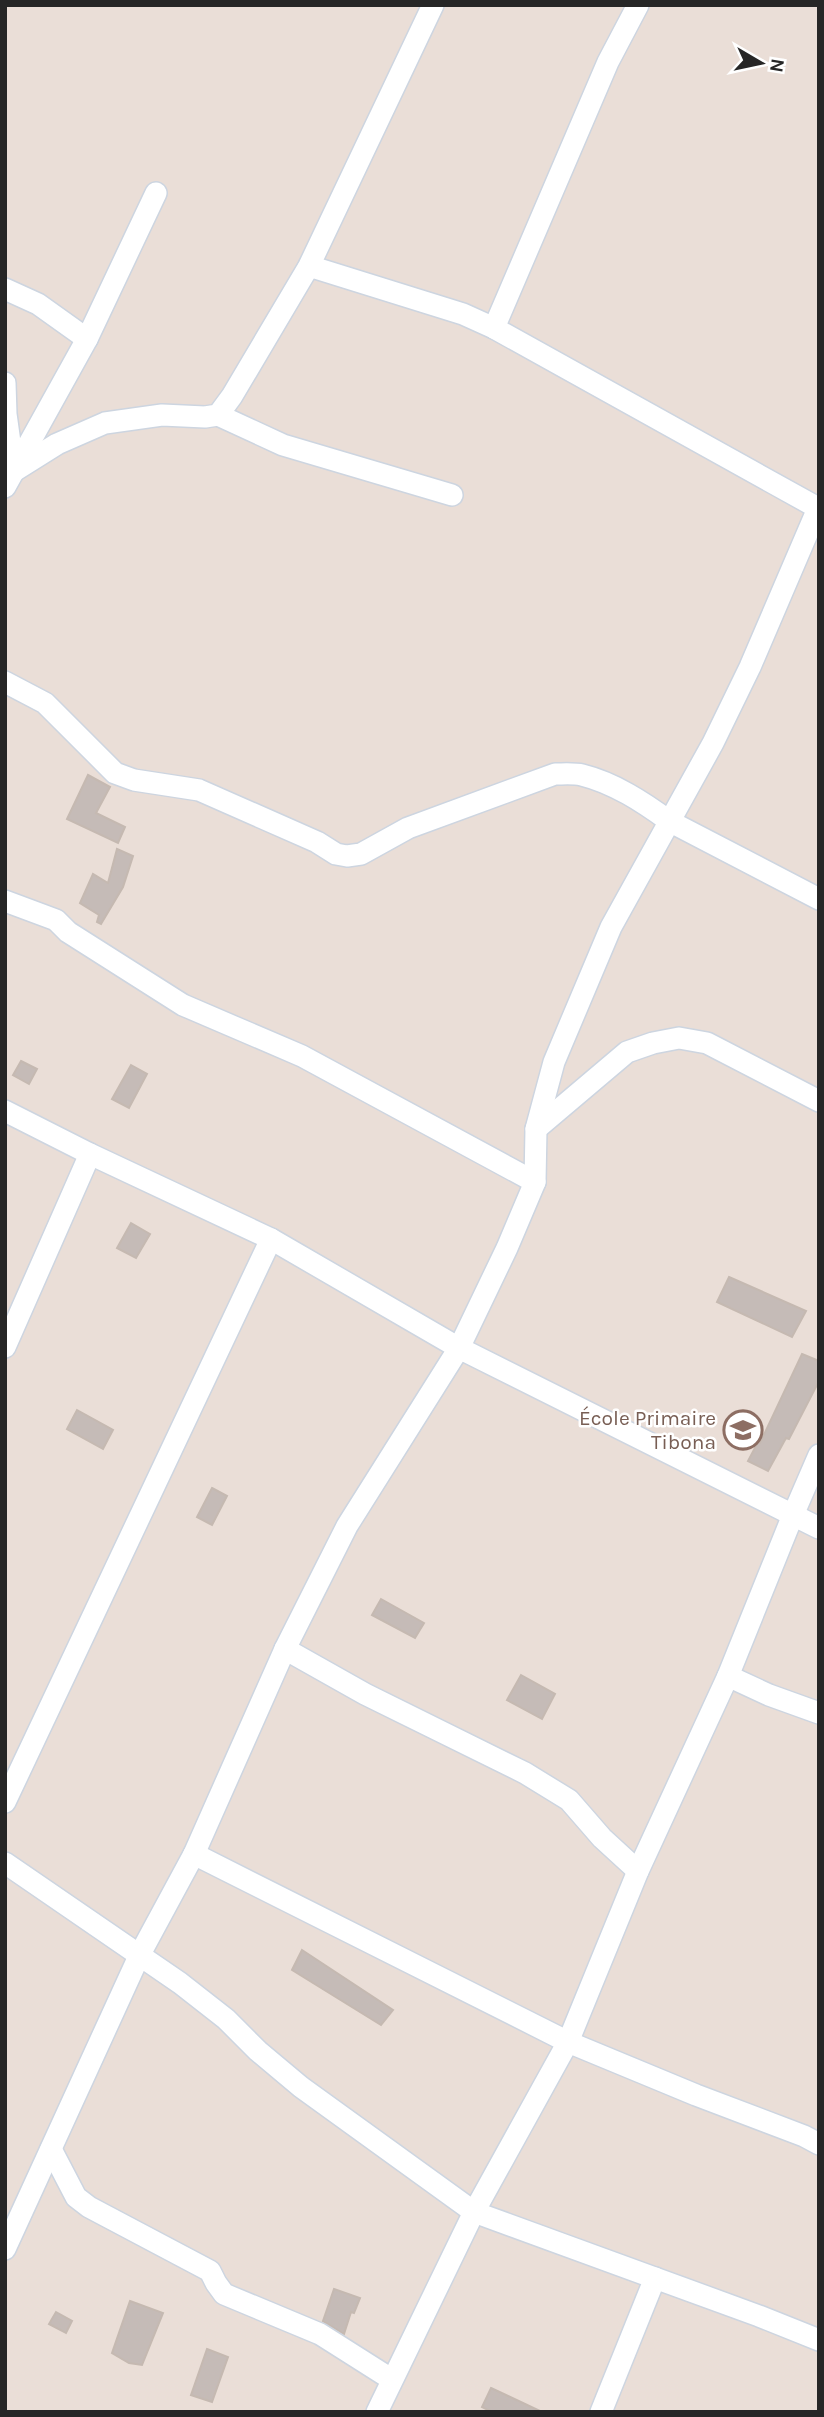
<svg xmlns="http://www.w3.org/2000/svg" width="824" height="2417" font-family="Karla,sans-serif">
	<rect width="100%" height="100%" fill="#eaded7"/>
	<!-- building -->
	<g fill="#c5bbb7" stroke="#c5b9b1" stroke-width="2">
		<path d="M88,775L110,787L96,813L125,827L118,843L67,819Z"/>
		<path d="M117,849L133,856L123,887L101,924L97,922L99,915L80,903L93,874L108,883Z"/>
		<path d="M21,1061L37,1069L29,1084L13,1075Z"/>
		<path d="M131,1065L147,1074L129,1108L112,1099Z"/>
		<path d="M131,1223L150,1234L136,1258L117,1248Z"/>
		<path d="M729,1277L806,1311L792,1337L717,1302Z"/>
		<path d="M802,1354L819,1361V1381L789,1439L786,1438L768,1471L748,1461L758,1442L760,1443Z"/>
		<path d="M77,1410L113,1430L103,1449L67,1429Z"/>
		<path d="M212,1488L227,1496L212,1525L197,1517Z"/>
		<path d="M381,1599L424,1623L415,1638L372,1615Z"/>
		<path d="M521,1675L555,1694L542,1719L507,1700Z"/>
		<path d="M302,1950L393,2010L381,2025L292,1970Z"/>
		<path d="M334,2289L360,2298L354,2313L351,2312L344,2334L323,2321Z"/>
		<path d="M130,2301L163,2313L142,2365L129,2363L112,2353Z"/>
		<path d="M56,2312L72,2321L66,2333L49,2324Z"/>
		<path d="M207,2349L228,2357L212,2402L191,2395Z"/>
		<path d="M491,2388L506,2395L542,2412H492L482,2407Z"/>
	</g>
	<g fill="none" stroke-linecap="round" stroke-linejoin="round">
		<!-- minor casing -->
		<g stroke="#cdd5e0" stroke-width="24">
			<g id="minor">
				<path d="M309,266L463,314L494,328L818,508"/>
				<path d="M5,289L38,304L87,339"/>
				<path d="M494,328L608,62L638,5"/>
				<path d="M5,383L6,414L14,471L57,444L105,423L162,415L205,417L218,415L232,396L309,266L433,5"/>
				<path d="M218,415L283,445L452,495"/>
				<path d="M5,487L87,339L156,193"/>
				<path d="M5,682L45,703L115,773L134,780L199,790L317,842L336,854L347,856L361,854L408,828L555,774C563,774 574,773 582,775C614,783 643,802 669,821L819,899"/>
				<path d="M5,901L56,920L68,932L183,1005L302,1056L535,1182"/>
				<path d="M5,1111L90,1154L271,1239L459,1348L793,1515L819,1455"/>
				<path d="M536,1129L627,1052L653,1043L679,1038L707,1043L819,1101"/>
				<path d="M5,1347L90,1154"/>
				<path d="M285,1649L365,1694L525,1773L569,1800L602,1838L638,1871"/>
				<path d="M728,1676L769,1695L819,1713"/>
				<path d="M5,1802L271,1239"/>
				<path d="M194,1854L568,2042L696,2095L804,2136L819,2144"/>
				<path d="M5,1863L180,1983L226,2019L258,2051L301,2087L474,2212L759,2316L819,2340"/>
				<path d="M51,2149L76,2197L89,2207L210,2271L216,2283L224,2294L320,2334L391,2379"/>
				<path d="M5,2249L140,1954L194,1854L285,1649L347,1526L459,1348L507,1248L535,1182L536,1129L554,1062L611,927L713,743L750,667L819,506"/>
				<path d="M377,2412L474,2212L568,2042L638,1871L728,1676L793,1515L819,1528"/>
				<path d="M601,2412L655,2278"/>
			</g>
		</g>
		<!-- minor -->
		<use href="#minor" stroke="#fff" stroke-width="21"/>
	</g>
	<!-- icons -->
	<defs>
		<g id="school-ring" transform="scale(2.0125)"><circle r="9.5" fill="#fff" stroke="#8d6e63" stroke-width="1.5"/><path d="M0-5L7-2L0 1L-7-2ZM-4 1L0 2.5L4 1V4Q0 6-4 4Z" fill="#8d6e63"/></g>
	</defs>
	<g fill-rule="evenodd">
		<use href="#school-ring" x="743" y="1430"/>
	</g>
	<g text-anchor="middle" stroke-width="5" stroke-linejoin="round" paint-order="stroke">
		<!-- education labels -->
		<g font-size="21" fill="#785e54" stroke="#fff" text-anchor="end">
			<text x="716" y="1425">École Primaire<tspan x="716" dy="24">Tibona</tspan></text>
		</g>
	</g>
	<!-- border -->
	<rect width="824" height="2417" fill="none" stroke="#262626" stroke-width="14"/>
	<!-- north arrow -->
	<g transform="translate(761 63) rotate(99)" stroke="#ffffff" stroke-width="5" paint-order="stroke">
	<path d="M0-5L12 26L0 18L-12 26Z" fill="#262626"/>
	<text y="-10" font-size="19" font-weight="bold" text-anchor="middle" fill="#262626">N</text>
	</g>
</svg>
